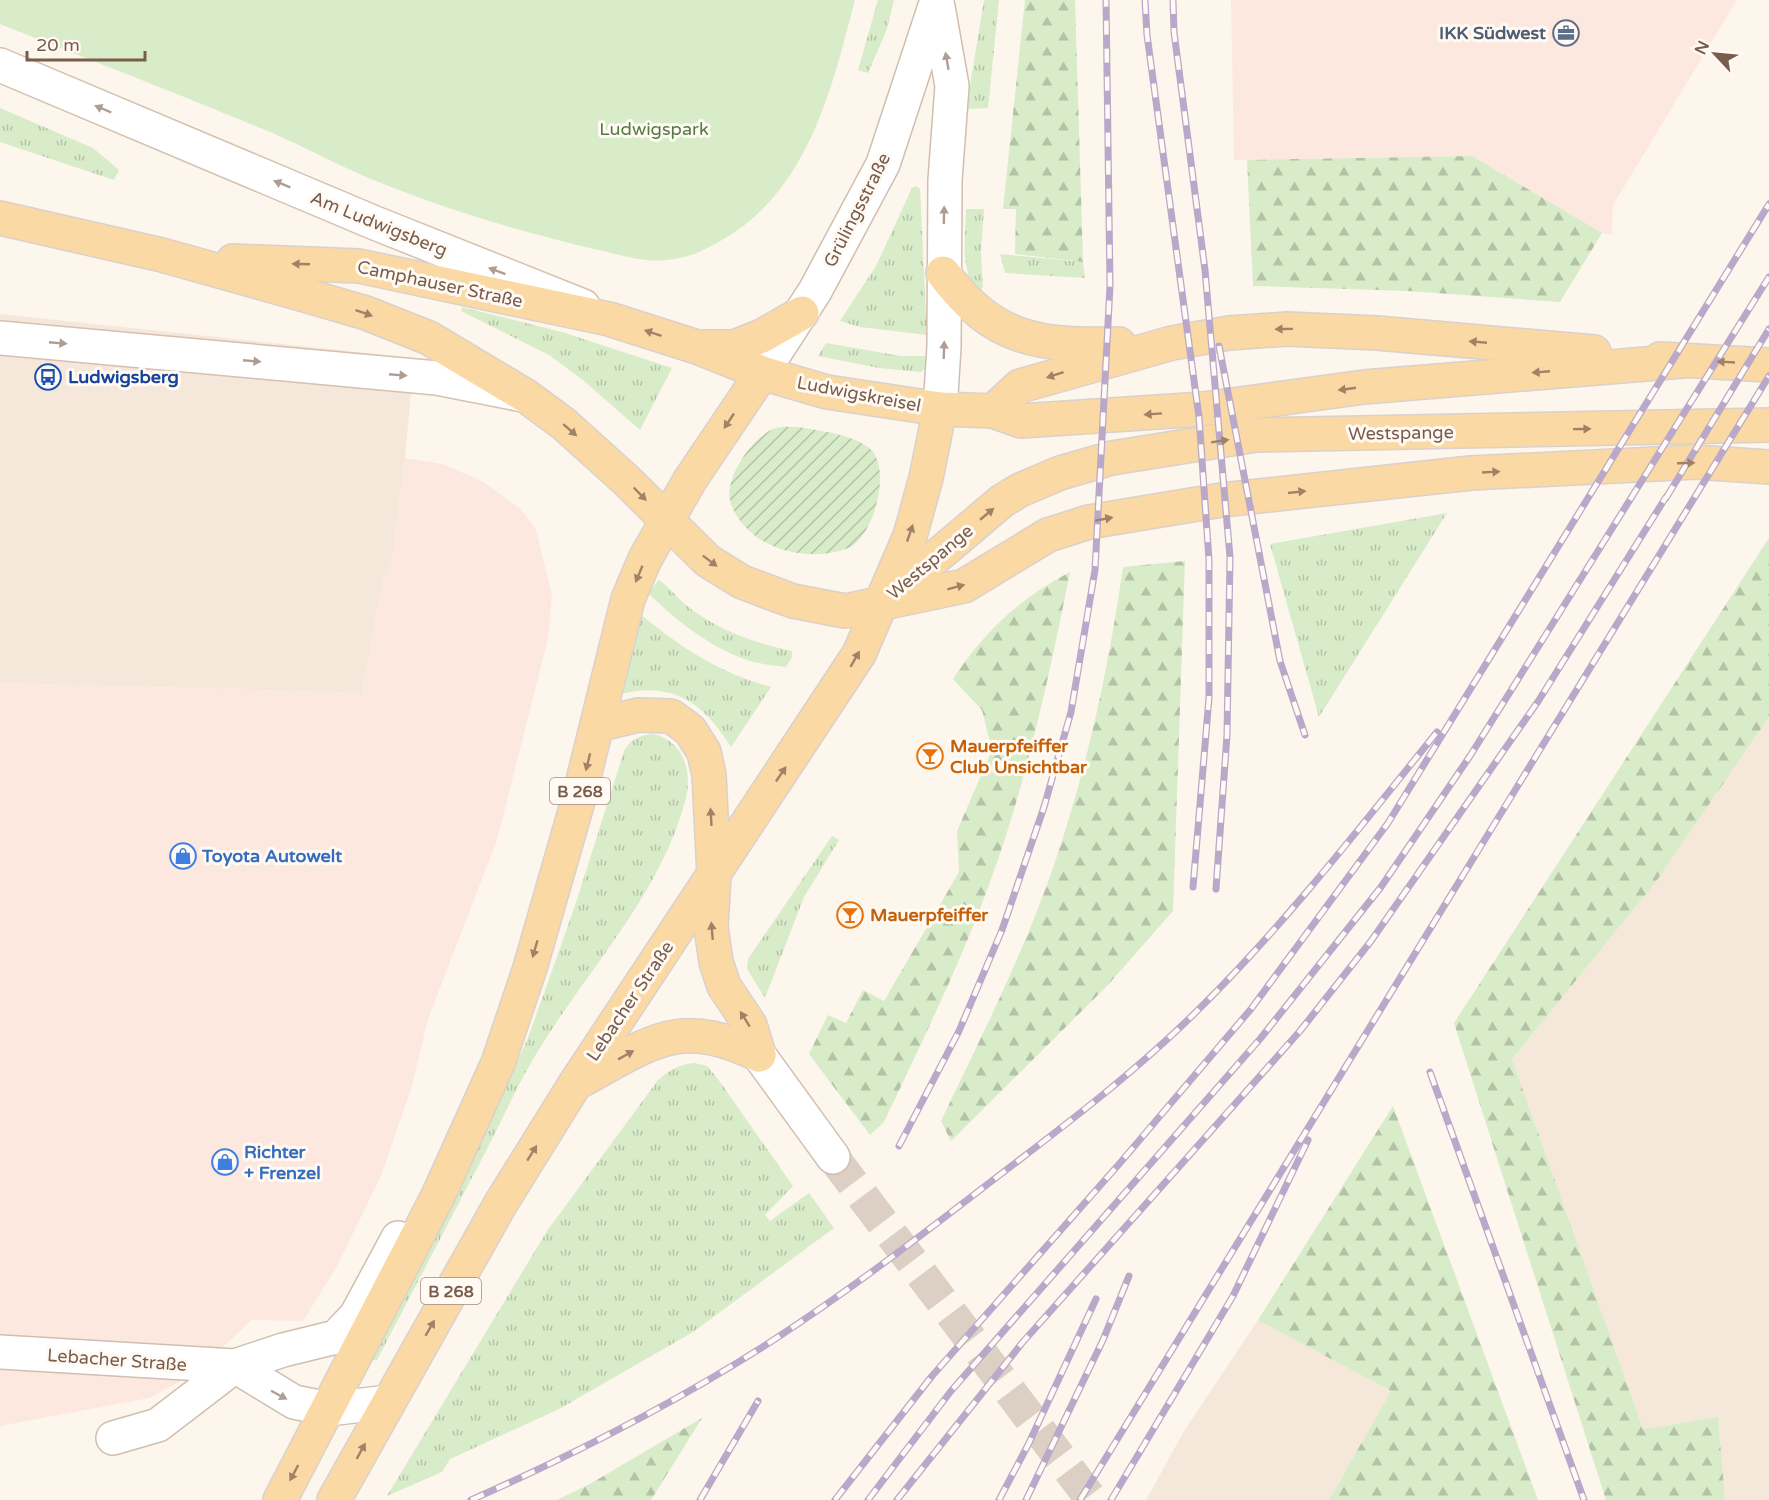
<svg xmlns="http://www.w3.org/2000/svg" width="1769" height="1500" font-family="'Varela Round',sans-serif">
	<defs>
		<pattern id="grass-tufts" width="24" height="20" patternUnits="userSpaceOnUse" patternTransform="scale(1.5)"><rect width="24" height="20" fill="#d8ecc9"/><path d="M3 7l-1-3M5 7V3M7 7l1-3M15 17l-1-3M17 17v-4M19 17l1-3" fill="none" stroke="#b4c2a5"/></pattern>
		<pattern id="forest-firs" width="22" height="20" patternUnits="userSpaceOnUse" patternTransform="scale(1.5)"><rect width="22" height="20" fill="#d8ecc9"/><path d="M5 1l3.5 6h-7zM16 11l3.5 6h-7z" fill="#b4c2a5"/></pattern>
		<pattern id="garden-furrows" width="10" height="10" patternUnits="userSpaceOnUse" patternTransform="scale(1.5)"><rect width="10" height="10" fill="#d8ecc9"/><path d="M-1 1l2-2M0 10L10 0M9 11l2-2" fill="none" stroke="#b4c2a5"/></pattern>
	</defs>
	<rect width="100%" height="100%" fill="#fdf6ec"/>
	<!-- residential -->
	<g fill="#f5e8da">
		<path d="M0,314L414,358L405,458L392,562L384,575L362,693L0,683Z"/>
		<path d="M1769,717V1500H1725L1718,1417L1643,1429L1512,1059L1655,883Z"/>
		<path d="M1258,1320L1391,1391L1329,1500H1146L1184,1431Z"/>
	</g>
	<!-- commercial -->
	<g fill="#fde8e0">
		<path d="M1231,0H1737L1613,205L1612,235L1602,233L1472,156L1234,160Z"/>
		<path d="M405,458L442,464L482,481L520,508L536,530L552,595L548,639L497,840L428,1019L412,1086L381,1176L335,1270L303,1321L252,1320L194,1374L149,1398L0,1426V683L362,693L384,575L392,562Z"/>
	</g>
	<!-- grass -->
	<g fill="url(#grass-tufts)">
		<path d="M878,0H894L887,29L868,73L858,70Z"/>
		<path d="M984,0H999L988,108L966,109Z"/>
		<path d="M0,108L93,148L119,170L114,180L0,142Z"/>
		<path d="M916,186L920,189L927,335L860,327L840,321L876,266L912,188Z"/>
		<path d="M966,209H984L981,252L983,287L978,292C959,271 966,236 966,209Z"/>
		<path d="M1000,254L1083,262L1085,278L1005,273Z"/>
		<path d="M462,307L562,332L672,368L640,430L584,381L549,355L461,311Z"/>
		<path d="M826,343L901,356H926V368L921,372L879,368L818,356Z"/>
		<path d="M1447,513L1319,717L1270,544Z"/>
		<path d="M659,580C669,587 677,597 686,605C717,630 754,643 792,651V657L786,667C772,665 757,664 744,659C707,645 677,621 648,593Z"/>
		<path d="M640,614C683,649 718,672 771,687L731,747C703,702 673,681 620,694Z"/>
		<path d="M653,734C685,741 693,774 685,802C660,893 592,965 543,1043C522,1075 506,1112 488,1147C451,1218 414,1289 377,1360H366L488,1124L528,1038L575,906L624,751C631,739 639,735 653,734Z"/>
		<path d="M832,836L839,840L804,897L765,998L747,969L748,959Z"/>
		<path d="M695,1063L707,1066L718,1079L793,1186L765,1215L770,1221L809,1193L834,1228L693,1332L559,1409L450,1459L442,1472L387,1496L547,1231L658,1080C670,1070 679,1064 695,1063Z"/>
	</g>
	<!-- forest -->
	<g fill="url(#forest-firs)">
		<path d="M1025,0H1075L1083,262L1015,254L1016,209H1003Z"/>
		<path d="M1472,156L1602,233L1560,302L1408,291L1253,286L1247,160Z"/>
		<path d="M1769,538V717L1655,883L1512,1059L1643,1429L1718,1417L1725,1500H1606L1454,1023Z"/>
		<path d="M1185,561L1173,911L1106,987L951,1141L941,1121C982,1035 1026,949 1056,859C1088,764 1109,666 1123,567Z"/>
		<path d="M1070,572C1050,672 1029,771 995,868C965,955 923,1039 884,1122L870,1135L809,1054L828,1015L846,1023L863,990L884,1001L959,872L957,831L992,750L982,710L953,679C983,633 1021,597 1070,572Z"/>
		<path d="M1393,1106L1538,1500H1329L1391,1391L1258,1320Z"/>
		<path d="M702,1418L651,1500H557L590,1484Z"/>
	</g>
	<!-- park -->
	<path fill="#d8ecc9" d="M0,0H855C829,99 805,205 701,251C691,256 677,259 666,260C643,263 619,254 598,250C524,233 451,211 381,183C343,168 307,148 270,132C181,95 90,60 0,24Z"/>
	<!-- garden -->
	<path fill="url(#garden-furrows)" d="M799,427C821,431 850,434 868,447C894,465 874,540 846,549C805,563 748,549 731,504C722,480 753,435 776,428C783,426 792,427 799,427Z"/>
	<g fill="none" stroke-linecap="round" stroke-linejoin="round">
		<!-- street-tunnel -->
		<path stroke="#dcd0c4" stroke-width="33" stroke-dasharray="33 16" stroke-linecap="butt" d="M833,1157L1092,1500"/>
		<!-- street casing -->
		<g stroke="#d1beb0" stroke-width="36">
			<g id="street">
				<path d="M938,7L952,86L945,180L944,347L940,409"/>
				<path d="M762,373L815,291L883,164L937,0"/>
				<path d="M759,1055L833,1157"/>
				<path d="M0,1352L235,1366L283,1350L336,1337L356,1316L398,1238"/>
				<path d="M235,1366L294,1402L329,1409L388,1402"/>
				<path d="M113,1438L158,1425L235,1366"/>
			</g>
		</g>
		<!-- secondary casing -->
		<g stroke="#d6c0b0" stroke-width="36">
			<g id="secondary">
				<path d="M0,65L375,223L583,306"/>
				<path d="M0,338L437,378L523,395"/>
			</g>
		</g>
		<!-- primary casing -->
		<g stroke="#dad1cd" stroke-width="36">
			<g id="primary">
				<path d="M0,218L162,255L308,296L366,313L429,338L526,396L564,424L626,480L708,561L742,582L793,601L845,611L964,586L1048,535L1089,522L1149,512L1222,500L1471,473L1696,462L1769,467"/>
				<path d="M233,261L359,266L609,319L697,347L762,373L827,392L940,409L993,411L1021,421L1203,409L1364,387L1683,361"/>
				<path d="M943,273C994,341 1039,346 1119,344"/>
				<path d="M702,347H734L762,336L802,313"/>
				<path d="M1660,359L1769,365"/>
				<path d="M993,411L1020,386L1172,343L1229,333L1287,329L1377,333L1594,352"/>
				<path d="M884,601L1002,501L1020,490L1060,473L1112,458L1256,435L1769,425"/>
				<path d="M597,725L638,715L671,716L690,730L704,752L709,775L714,875L711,927L716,962L724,986L750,1025L759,1055"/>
				<path d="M580,1081C652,1042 679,1016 759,1055"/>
				<path d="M280,1500L438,1196L498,1063L530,968L578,801L628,599L645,559L690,480L762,373"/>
				<path d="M334,1500L501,1203L575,1084L859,654L910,536L926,478L940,409"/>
			</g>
		</g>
		<!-- street -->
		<use href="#street" stroke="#fff" stroke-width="33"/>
		<!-- secondary -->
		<use href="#secondary" stroke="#fff" stroke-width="33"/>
		<!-- primary -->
		<use href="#primary" stroke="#fbd9a5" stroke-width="33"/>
		<!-- rail casing -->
		<g stroke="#b9a8c9" stroke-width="7">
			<g id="rail">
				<path d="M1145,0L1147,35L1199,417L1209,560V698L1193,887"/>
				<path d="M1173,0L1174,32L1205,270L1230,557L1227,735L1216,889"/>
				<path d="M1219,346L1280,661L1305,735"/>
				<path d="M1666,498L1769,329"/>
				<path d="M1430,1072L1584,1500"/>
				<path d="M899,1146L959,1031L1002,930L1044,807L1071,712L1095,570L1110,286L1106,0"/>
				<path d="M471,1500C575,1454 679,1401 775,1339C850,1290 922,1235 993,1180C1064,1126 1137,1071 1200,1008C1286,923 1361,826 1437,732"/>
				<path d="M700,1500L758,1401"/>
				<path d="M835,1500L932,1376L1120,1163L1251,1009L1388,823L1769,204"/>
				<path d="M868,1500L951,1391L1260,1039L1381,887L1470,756L1769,277"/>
				<path d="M897,1500L1022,1343L1300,1031L1371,941L1539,700L1666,497"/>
				<path d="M999,1500L1028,1445L1096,1299"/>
				<path d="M1026,1500L1103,1340L1129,1276"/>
				<path d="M1080,1500L1769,376"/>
				<path d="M1111,1500L1233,1296L1308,1140"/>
			</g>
		</g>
		<!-- rail -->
		<use href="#rail" stroke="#fffaf3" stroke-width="4.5" stroke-dasharray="14" stroke-linecap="butt"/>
	</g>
	<!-- one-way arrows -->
	<defs><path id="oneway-solid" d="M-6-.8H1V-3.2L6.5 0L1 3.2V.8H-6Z" transform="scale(1.5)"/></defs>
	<g fill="#af9d94">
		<use href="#oneway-solid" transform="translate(947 61) rotate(-100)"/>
		<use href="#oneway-solid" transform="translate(103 109) rotate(-157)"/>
		<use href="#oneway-solid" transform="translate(282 184) rotate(-158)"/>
		<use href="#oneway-solid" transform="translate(944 215) rotate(-89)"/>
		<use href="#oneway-solid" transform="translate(497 271) rotate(-159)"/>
		<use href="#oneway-solid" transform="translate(58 343) rotate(5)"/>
		<use href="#oneway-solid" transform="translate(944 350) rotate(-88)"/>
		<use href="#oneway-solid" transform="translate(252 361) rotate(5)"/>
		<use href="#oneway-solid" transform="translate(398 375) rotate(5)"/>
		<use href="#oneway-solid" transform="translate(279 1395) rotate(28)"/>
	</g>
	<g fill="#a18267">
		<use href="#oneway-solid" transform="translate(301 264) rotate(-178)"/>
		<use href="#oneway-solid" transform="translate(364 313) rotate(19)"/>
		<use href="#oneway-solid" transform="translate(1284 329) rotate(179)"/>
		<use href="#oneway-solid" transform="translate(653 333) rotate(-162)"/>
		<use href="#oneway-solid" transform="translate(1478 342) rotate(-175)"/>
		<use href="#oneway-solid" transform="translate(1726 362) rotate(-177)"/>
		<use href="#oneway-solid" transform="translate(1541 372) rotate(175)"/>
		<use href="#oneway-solid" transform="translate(1055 375) rotate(162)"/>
		<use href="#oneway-solid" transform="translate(1347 389) rotate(172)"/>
		<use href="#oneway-solid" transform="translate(1153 414) rotate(176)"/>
		<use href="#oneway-solid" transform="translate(729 421) rotate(124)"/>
		<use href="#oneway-solid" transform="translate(1582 429) rotate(-1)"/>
		<use href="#oneway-solid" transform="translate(570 430) rotate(41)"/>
		<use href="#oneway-solid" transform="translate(1220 441) rotate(-9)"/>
		<use href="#oneway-solid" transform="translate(1686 463) rotate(-2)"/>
		<use href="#oneway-solid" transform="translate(1491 472) rotate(-3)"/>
		<use href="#oneway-solid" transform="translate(1297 492) rotate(-6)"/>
		<use href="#oneway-solid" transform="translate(640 494) rotate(46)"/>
		<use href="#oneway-solid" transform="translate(987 514) rotate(-40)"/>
		<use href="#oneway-solid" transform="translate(1104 519) rotate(-10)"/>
		<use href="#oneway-solid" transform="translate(910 533) rotate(-71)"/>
		<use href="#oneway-solid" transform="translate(710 561) rotate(37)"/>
		<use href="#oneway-solid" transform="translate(639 574) rotate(113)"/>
		<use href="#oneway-solid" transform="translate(956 587) rotate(-15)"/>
		<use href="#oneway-solid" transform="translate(855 659) rotate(-60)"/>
		<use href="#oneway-solid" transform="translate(588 762) rotate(104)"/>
		<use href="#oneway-solid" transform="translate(781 774) rotate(-56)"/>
		<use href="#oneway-solid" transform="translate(711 817) rotate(-93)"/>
		<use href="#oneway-solid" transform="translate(712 931) rotate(-95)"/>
		<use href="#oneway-solid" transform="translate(535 949) rotate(106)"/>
		<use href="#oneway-solid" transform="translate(745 1019) rotate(-122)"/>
		<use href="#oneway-solid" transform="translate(626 1055) rotate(-29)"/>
		<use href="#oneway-solid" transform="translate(532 1153) rotate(-58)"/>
		<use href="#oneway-solid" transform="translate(430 1328) rotate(-60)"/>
		<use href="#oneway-solid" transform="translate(361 1451) rotate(-61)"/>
		<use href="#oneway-solid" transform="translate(294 1473) rotate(118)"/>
	</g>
	<!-- icons -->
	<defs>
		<g id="office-ring" transform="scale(1.35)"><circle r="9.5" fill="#fffaf3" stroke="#5c6f8a" stroke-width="1.5"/><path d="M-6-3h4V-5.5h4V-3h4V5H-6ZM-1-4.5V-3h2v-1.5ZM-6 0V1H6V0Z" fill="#5c6f8a"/></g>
		<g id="bus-ring" transform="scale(1.35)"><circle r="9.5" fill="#fffaf3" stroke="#1a4fb4" stroke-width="1.5"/><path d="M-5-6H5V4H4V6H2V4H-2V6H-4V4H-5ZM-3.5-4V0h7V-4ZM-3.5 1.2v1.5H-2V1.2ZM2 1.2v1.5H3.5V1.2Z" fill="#1a4fb4"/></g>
		<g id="bar-ring" transform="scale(1.35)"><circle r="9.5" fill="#fffaf3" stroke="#e8710a" stroke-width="1.5"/><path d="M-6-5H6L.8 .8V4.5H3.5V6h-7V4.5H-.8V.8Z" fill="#e8710a"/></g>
		<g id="shop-ring" transform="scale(1.35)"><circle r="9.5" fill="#fffaf3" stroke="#3f7fe0" stroke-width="1.5"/><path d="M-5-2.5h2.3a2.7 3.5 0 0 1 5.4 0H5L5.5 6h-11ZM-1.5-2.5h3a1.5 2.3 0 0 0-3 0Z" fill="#3f7fe0"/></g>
	</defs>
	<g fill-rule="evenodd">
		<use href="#office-ring" x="1566" y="33"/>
		<use href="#bus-ring" x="48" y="377"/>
		<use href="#bar-ring" x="930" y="756"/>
		<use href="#shop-ring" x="183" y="856"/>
		<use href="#bar-ring" x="850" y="915"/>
		<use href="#shop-ring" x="225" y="1162"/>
	</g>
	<g text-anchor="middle" stroke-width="6" stroke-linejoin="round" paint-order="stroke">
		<!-- shield labels -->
		<g fill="#fffaf3" stroke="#a28b7f" stroke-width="1.5">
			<rect x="550" y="778" width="60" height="26" rx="4.5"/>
			<rect x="421" y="1278" width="60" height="26" rx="4.5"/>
		</g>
		<g font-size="16" font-weight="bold" fill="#7a5c4d">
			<text x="580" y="797">B 268</text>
			<text x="451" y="1297">B 268</text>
		</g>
		<!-- service labels -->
		<g font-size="18" font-weight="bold" fill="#4e5e75" stroke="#fffaf3" text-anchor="end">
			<text x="1546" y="39">IKK Südwest</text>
		</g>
		<!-- park labels -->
		<g font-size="18" fill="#537a41" stroke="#fffaf3">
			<text x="654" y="135">Ludwigspark</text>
		</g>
		<!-- street labels -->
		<g font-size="18" fill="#7a5c4d" stroke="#fffaf3">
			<text transform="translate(857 210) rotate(-63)" y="6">Grülingsstraße</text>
			<text transform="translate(379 224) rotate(22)" y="6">Am Ludwigsberg</text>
			<text transform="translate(440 284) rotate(12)" y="6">Camphauser Straße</text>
			<text transform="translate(859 394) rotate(11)" y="6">Ludwigskreisel</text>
			<text transform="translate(1401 433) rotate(-1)" y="6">Westspange</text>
			<text transform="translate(930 562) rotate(-40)" y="6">Westspange</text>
			<text transform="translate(630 1001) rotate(-56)" y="6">Lebacher Straße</text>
			<text transform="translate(117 1360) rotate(4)" y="6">Lebacher Straße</text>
		</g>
		<!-- transit labels -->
		<g font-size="18" font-weight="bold" fill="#164399" stroke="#fffaf3" text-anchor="start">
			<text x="68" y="383">Ludwigsberg</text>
		</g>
		<!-- food labels -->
		<g font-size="18" font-weight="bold" fill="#c56008" stroke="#fffaf3" text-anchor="start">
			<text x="950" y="752">Mauerpfeiffer<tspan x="950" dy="21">Club Unsichtbar</tspan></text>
			<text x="870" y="921">Mauerpfeiffer</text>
		</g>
		<!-- shop labels -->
		<g font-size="18" font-weight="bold" fill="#366cbe" stroke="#fffaf3" text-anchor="start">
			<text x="202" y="862">Toyota Autowelt</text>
			<text x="244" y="1158">Richter<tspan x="244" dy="21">+ Frenzel</tspan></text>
		</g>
	</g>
	<!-- north arrow -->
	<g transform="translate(1715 54) rotate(296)" stroke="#fffaf3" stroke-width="4.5" paint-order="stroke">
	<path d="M0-4.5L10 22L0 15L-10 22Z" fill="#7a5c4d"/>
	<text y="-9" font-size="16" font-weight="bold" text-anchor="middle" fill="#7a5c4d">N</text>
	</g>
	<!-- scale -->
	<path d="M27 51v9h118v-9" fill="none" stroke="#7a5c4d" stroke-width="3"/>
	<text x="36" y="51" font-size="18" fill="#7a5c4d" stroke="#fffaf3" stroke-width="4.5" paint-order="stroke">20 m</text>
</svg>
